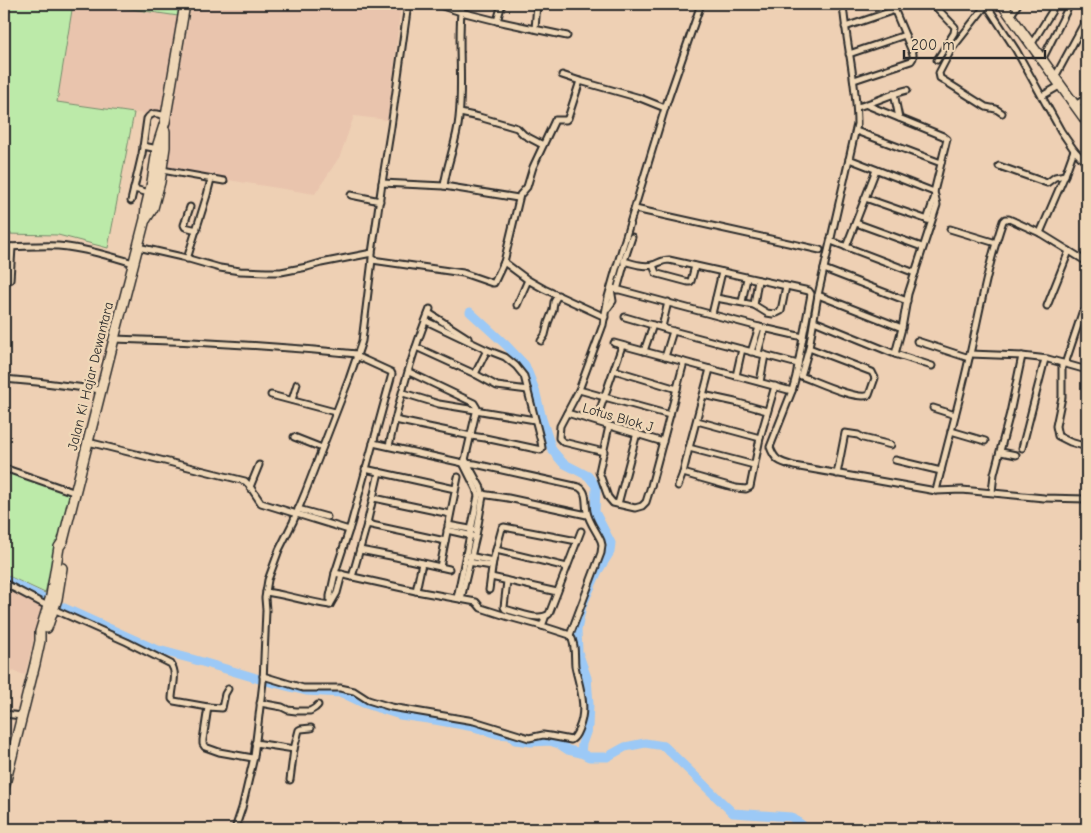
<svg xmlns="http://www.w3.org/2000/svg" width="1091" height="833" font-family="'Comic Neue',sans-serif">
	<rect width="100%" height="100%" fill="#eed0b4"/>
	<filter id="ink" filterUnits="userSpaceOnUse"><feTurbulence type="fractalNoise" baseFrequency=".02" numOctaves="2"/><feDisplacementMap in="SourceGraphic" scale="10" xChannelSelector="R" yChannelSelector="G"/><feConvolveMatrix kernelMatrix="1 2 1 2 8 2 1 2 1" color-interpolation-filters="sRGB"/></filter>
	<g filter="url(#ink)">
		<!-- built -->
		<g fill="#e9c4ad">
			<path d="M73,4H98L178,16L160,116L57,102Z"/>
			<path d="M192,4H401L388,120L354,116L340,156L315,194L167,170L169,131Z"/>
			<path d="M4,574L45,593L25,675L4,668Z"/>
		</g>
		<!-- green -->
		<g fill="#bceaa9" stroke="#748a6a">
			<path d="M4,4H73L57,102L134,113L108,248L58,235L4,234Z"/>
			<path d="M98,4H179L178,16Z"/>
			<path d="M4,471L70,493L45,593L4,574Z"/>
		</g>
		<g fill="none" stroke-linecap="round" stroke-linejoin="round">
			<!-- river -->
			<g stroke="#9cc9f6" stroke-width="9">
				<path d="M470,312L506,345L525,365L535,390L542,419L552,450L563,463L588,476L596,486L595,512L611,543L610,552L598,571L582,606L577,630L578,652L587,678L589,704L588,727L582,744L581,753L589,757H607L625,747L645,743L664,746L733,813L791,817L802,825L803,829"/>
				<path d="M4,579L60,606L155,649L192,659L266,681L306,691L342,693L363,703L400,715L435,720L474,727L497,734L510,735L515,740L531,742L550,741L559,744L568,750L581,753"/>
			</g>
			<!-- minor casing -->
			<g stroke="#2b2b2b" stroke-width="9">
				<g id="minor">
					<path d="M463,4L461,12L497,21L567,36"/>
					<path d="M933,4L955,27L954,33L937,60"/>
					<path d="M986,4L1016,50L1061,131L1074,150L1087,164"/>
					<path d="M987,4L951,50L939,73L940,78L986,107L996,109L1002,113"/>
					<path d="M1011,15L1018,4"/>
					<path d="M497,21L502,4"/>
					<path d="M845,27L895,10"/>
					<path d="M535,29L537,4"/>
					<path d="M1031,45L1052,11L1051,7L1045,4"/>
					<path d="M849,54L905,35"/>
					<path d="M1042,60L1070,4"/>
					<path d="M562,75L580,81"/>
					<path d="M1055,77L1087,18"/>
					<path d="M854,80L911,61L913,58V54L892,4"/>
					<path d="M894,93L899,118"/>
					<path d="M1042,96L1061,85"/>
					<path d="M867,105L943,136L947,139L934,192L937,205L908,294L902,328L895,354"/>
					<path d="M1075,105L1087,98"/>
					<path d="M857,107C874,103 890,94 907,90"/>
					<path d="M460,113L479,117L517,128L524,135L543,145"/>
					<path d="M856,131L941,163"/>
					<path d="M143,146L158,149"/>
					<path d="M849,159L934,192"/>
					<path d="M999,166L1047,183L1055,177L1065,175"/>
					<path d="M162,170L224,181"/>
					<path d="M382,183L391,127L408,4"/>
					<path d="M444,186L518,198"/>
					<path d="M134,189L149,193"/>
					<path d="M351,195L380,201"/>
					<path d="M865,198L931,221"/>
					<path d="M131,201L142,154L147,119C152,111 157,114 166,116"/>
					<path d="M190,207L184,225L185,227L197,230"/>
					<path d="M635,209L820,250"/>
					<path d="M927,220L935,196"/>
					<path d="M856,223L922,247"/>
					<path d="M950,229L996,243"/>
					<path d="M1040,233L1065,175L1074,150"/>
					<path d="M632,237L624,261C634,264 643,267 653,265C659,263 662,260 669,260L809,291L811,294L803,337"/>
					<path d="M831,241L915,273"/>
					<path d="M4,247C22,247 40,245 58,246C84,248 109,256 134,263"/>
					<path d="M138,247L182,257L220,268L240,271L266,272H281L307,267L321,263L372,253L382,183L444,186C447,163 457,141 459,118C463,83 458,47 461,12L436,4"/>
					<path d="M846,247L876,170"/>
					<path d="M187,259L207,195L211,179"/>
					<path d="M372,260L463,273L492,283H494L504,262L520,195L527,187L533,167L555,120H566L568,118L580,81L640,98L665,108"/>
					<path d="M504,262L528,280L544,289L605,317"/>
					<path d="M653,265L656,273L658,274L688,282H690L691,281L695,266"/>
					<path d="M824,269L907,301"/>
					<path d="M10,280L12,247"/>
					<path d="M612,288L759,327L803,337L796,376L792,391L770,447C775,461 780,462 794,466L936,491L962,490L1044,498L1087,499"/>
					<path d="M617,290L624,265V260"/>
					<path d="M818,295L902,328"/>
					<path d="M716,298L754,305L767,313L773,314L777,313L781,311L786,286"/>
					<path d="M742,302L747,278"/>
					<path d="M517,305L528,280"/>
					<path d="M754,305L758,280"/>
					<path d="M1047,306L1069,251"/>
					<path d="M608,308L613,301L611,289"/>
					<path d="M429,313L468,338"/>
					<path d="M712,314L722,272"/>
					<path d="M625,317L673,331L798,364"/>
					<path d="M426,321L487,350L475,374"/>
					<path d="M814,321L895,354L932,366"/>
					<path d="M662,327L668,302"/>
					<path d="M114,339C195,341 276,346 357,354"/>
					<path d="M541,341L545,335L548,323L553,310L554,302L558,295"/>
					<path d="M917,341L969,358"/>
					<path d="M614,343L792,391"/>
					<path d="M416,347L475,374L497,386L528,390"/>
					<path d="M809,348L872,372L875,378L869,395C857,401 815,381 801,376L809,348L818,295L857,124C857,83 846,44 843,4"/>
					<path d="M644,351L653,325"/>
					<path d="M751,352L759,327"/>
					<path d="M758,353L765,328"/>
					<path d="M970,354L1022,356L1048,359L1087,370"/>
					<path d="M665,357L673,331"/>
					<path d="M1062,363V397L1056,426L1058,436L1070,442L1087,447"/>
					<path d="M1065,364L1082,313L1087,310"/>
					<path d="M614,370L677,389"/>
					<path d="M409,372L474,403L477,408L465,460"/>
					<path d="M736,376L742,349"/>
					<path d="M4,379L37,382L101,390"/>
					<path d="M760,382L765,355"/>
					<path d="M579,390L670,415"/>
					<path d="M403,393L439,404L535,420"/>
					<path d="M271,395L335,412"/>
					<path d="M703,395L735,402L767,411"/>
					<path d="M292,400L297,384"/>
					<path d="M933,408L955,415"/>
					<path d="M567,413L663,442"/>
					<path d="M395,420L471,436L485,438L541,450L542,448L541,442L524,376L516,366L505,357L487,350"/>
					<path d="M596,421L622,346"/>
					<path d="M697,421L760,438"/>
					<path d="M609,426L599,472L608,497L613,503L635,508L642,506L646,502L651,486L684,362"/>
					<path d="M951,431L985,441"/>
					<path d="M294,437L322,448"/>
					<path d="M88,442L245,481L249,485L261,503L349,530"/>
					<path d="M373,443L463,463L475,464L579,487C588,492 585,503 587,512C589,522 597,532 601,541L602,545L601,553L570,635"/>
					<path d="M389,446C399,400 412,353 430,309"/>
					<path d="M689,448L754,465"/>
					<path d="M1022,448L1045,359"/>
					<path d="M604,452L563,442L559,438L560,426L579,390L603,325L608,297L616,269L665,108L701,4"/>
					<path d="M1001,452L1016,455"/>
					<path d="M895,460L941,471"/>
					<path d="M4,468L76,493"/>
					<path d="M365,469L455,489"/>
					<path d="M683,473L736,488L746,489L750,487L760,438L775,386"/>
					<path d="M837,474L845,433L858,435L863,438L891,445"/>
					<path d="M678,486L683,473L689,448L710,369"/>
					<path d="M250,487L259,465"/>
					<path d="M936,491C947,445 960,400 970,354C980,310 988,264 1003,221L1005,219H1009L1040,233L1087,262"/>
					<path d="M992,492L994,474L1010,413L1022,356"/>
					<path d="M481,494L508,498L587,515"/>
					<path d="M374,498L450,514"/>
					<path d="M618,504L637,433"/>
					<path d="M298,509L327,517"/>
					<path d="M367,524L445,541"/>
					<path d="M448,525L475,530"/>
					<path d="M447,530L473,536"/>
					<path d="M360,550L396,557L449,569"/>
					<path d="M496,550L567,567"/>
					<path d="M469,556L493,561"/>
					<path d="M468,562L492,566"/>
					<path d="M440,567L458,477"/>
					<path d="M335,573L416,591L476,602L481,608L509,617L542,626"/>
					<path d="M352,577L367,524L379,472"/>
					<path d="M491,577L557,592"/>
					<path d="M507,581L504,607L505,609C517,612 539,622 549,614L581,531"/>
					<path d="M4,583L53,609L127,642L171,664C178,674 172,688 172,699L174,701L208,707L203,740V744L205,747L219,752L253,758"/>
					<path d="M489,590L493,561L502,528L504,527L577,541"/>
					<path d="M416,591L422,563"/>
					<path d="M266,592C287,595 308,602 330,605V596L335,573L351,524L392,374L391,372L356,356"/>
					<path d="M457,598L478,496L476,489L463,463"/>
					<path d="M461,599L476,536L483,496L481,488L465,459"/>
					<path d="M330,605L337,593L342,574"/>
					<path d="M263,676L303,688H340L354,691L368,700L391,707L474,721L529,738L543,735L550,736L571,740C576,737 577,733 579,728C588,707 579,686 575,666C574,656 576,644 570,635L542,626L545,618"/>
					<path d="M260,703L282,707L288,710L296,711H310L315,708L318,705"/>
					<path d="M208,707L222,708L225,694L228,689"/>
					<path d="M4,714L22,716"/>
					<path d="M255,743L294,749L299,730L301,729L311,728"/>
					<path d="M290,780L294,749"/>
					<path d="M235,829L242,808L254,757L263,682L266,610L265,598L268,580L279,550L293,522L305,493L349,379L362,341L372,260V253"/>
				</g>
			</g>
			<!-- primary casing -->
			<g stroke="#2b2b2b" stroke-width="12">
				<g id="primary">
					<path d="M1002,4L1087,122"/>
					<path d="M146,219L153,208L160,182L165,147V131"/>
					<path d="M47,628L57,599L62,568"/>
					<path d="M4,788L35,664L40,641V632L51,596L59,547L63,541L114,339L145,219L146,207L152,182L158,144L165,122L185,4"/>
				</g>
			</g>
			<!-- minor -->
			<use href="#minor" stroke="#efd7b7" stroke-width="5"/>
			<!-- primary -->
			<use href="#primary" stroke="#efd7b7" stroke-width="9"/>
		</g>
	</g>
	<g text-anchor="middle" stroke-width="5" stroke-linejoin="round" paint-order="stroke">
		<!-- street labels -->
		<g font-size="14" fill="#2b2b2b" stroke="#efd7b7">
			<text transform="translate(90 376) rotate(-76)" y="5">Jalan Ki Hajar Dewantara</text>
			<text transform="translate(618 417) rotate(16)" y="5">Lotus Blok J</text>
		</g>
	</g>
	<!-- margin -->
	<rect width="1091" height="833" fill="none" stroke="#efd7b7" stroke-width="20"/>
	<rect x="10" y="10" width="1071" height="813" fill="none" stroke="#2b2b2b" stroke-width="2" filter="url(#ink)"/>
	<!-- scale -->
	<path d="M904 50v8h141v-8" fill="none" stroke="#2b2b2b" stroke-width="2.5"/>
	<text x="911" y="50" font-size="15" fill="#2b2b2b" stroke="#efd7b7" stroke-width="4" paint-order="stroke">200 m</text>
</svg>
